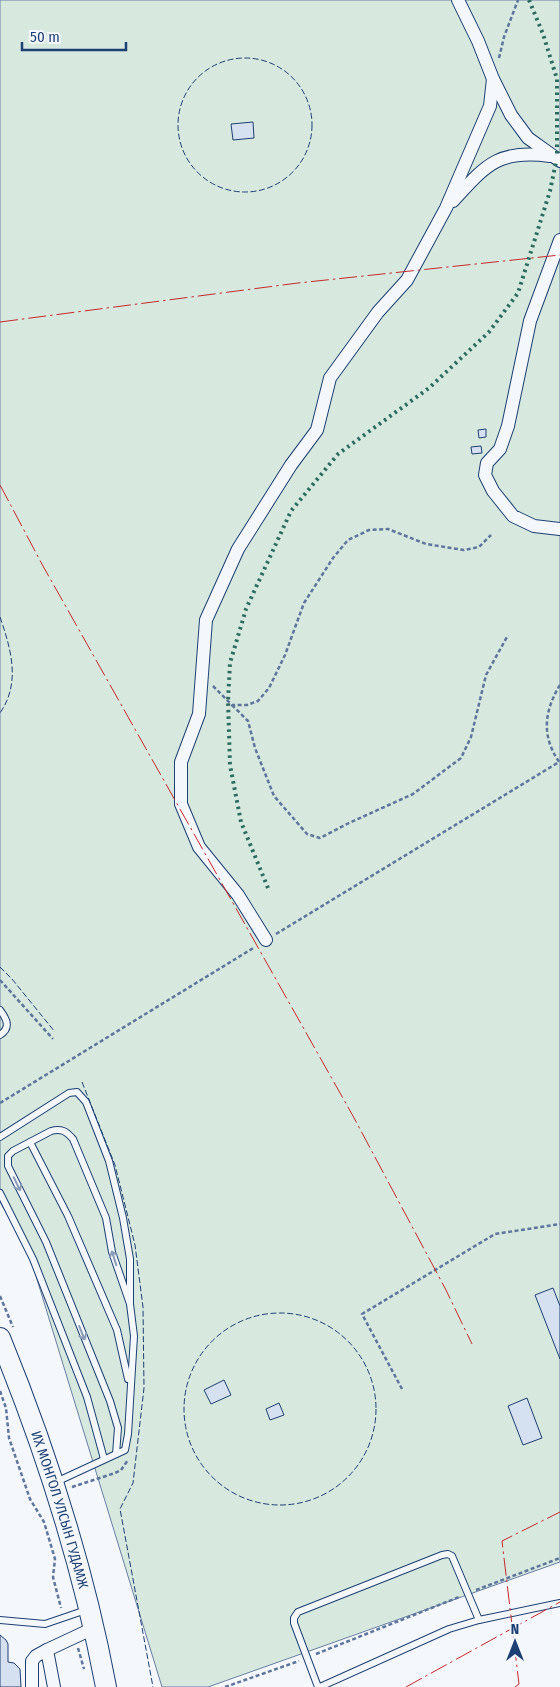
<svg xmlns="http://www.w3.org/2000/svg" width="560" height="1687" font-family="'Fira Sans Condensed',sans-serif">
	<rect width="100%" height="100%" fill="#f4f7fb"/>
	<!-- green -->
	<path fill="#d7e8df" stroke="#687fa3" d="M0,0H560V1562L208,1687H162L28,1250L0,1202Z"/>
	<!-- building -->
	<g fill="#d5e0f0" stroke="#1d3f73">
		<path d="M253,122L254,138L233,140L231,124Z"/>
		<path d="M486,429V437L479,438L478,430Z"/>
		<path d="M481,446L482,453L472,454L471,447Z"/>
		<path d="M553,1288L560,1306V1359L535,1295Z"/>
		<path d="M224,1380L231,1395L211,1404L204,1390Z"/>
		<path d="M527,1398L542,1438L523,1445L508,1406Z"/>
		<path d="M279,1403L284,1415L270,1420L266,1409Z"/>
		<path d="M0,1635L6,1640L8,1644V1662L14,1663L20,1669L21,1687H0Z"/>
	</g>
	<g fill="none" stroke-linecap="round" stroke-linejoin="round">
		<!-- service casing -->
		<g stroke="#1d3f73" stroke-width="8">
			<g id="service">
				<path d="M0,1010C7,1019 11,1028 0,1035"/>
				<path d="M0,1137L69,1093L77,1092L86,1102L109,1161L123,1218L130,1259V1304L134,1336L128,1434L125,1450L56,1482"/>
				<path d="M30,1142L68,1216L117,1330L128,1379"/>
				<path d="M0,1193L33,1259L87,1397L104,1459"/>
				<path d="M116,1454L118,1428L110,1401L46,1242L8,1166V1156L13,1151L51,1131C61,1128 66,1131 73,1139L106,1218L112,1252L130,1304"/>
				<path d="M0,1620L45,1624L86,1610"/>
				<path d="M318,1687L294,1623V1618L298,1612L442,1555L448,1554L452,1556L479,1620"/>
				<path d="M320,1687L449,1629L479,1620L560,1603"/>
			</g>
		</g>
		<!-- minor casing -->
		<g stroke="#1d3f73" stroke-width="14">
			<g id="minor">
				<path d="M458,0L478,41L493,79L511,115L528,138L560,161"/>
				<path d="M453,201C486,165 498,149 550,156"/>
				<path d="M560,240L530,321L508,426L500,449L487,463L485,475L493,491L513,516L534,526L560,529"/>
				<path d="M266,940L238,895L199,847L181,804V762L199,714L206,620L238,549L291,465L317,430L330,378L378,312L407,280L446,208L490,106L493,79"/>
				<path d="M32,1687V1661L36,1656L47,1650"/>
				<path d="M54,1687L47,1650L94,1628"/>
			</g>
		</g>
		<!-- primary casing -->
		<g stroke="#1d3f73" stroke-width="22">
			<g id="primary">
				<path id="s1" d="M0,1338C45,1448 84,1570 106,1687"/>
			</g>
		</g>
		<!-- path -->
		<g stroke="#5e769c" stroke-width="2.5" stroke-dasharray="4 2.5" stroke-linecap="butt">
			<path d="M499,58L504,37L518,0"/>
			<path d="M560,685C544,711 541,737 560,763"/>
			<path d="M213,686L232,705H247L258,701L269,688L285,655L304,603L333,558L348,540L369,530L388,529L426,544L464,550L479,547L491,535"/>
			<path d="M232,705L248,721L255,748L274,796L307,834L320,838L349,823L413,794L461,758L471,737L486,675L508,635"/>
			<path d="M276,934L559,762"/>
			<path d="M0,980L53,1039"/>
			<path d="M0,1103L255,947"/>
			<path d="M0,1296L13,1327"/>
			<path d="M402,1389L362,1314L495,1234L560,1224"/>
			<path d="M0,1391L6,1408L9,1438L30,1499L44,1522L55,1559L53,1577L61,1608"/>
			<path d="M72,1487L115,1473L121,1470L128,1460"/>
			<path d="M476,1590L560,1558"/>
			<path d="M78,1648L84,1669"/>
			<path d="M316,1654L459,1597"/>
			<path d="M225,1687L299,1661"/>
		</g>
		<!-- service -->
		<use href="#service" stroke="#f4f7fb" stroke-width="6"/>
		<!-- minor -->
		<use href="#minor" stroke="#f4f7fb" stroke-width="12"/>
		<!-- primary -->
		<use href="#primary" stroke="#f4f7fb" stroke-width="20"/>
		<!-- hedge -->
		<g stroke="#2c6c60" stroke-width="4" stroke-dasharray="2.5 4" stroke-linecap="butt">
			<path d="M529,0L543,34L557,79V155"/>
			<path d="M268,888L241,822L230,765L228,701L230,663L246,609L291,511L338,454L429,388L489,332L518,293L550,191L556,162"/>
		</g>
		<!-- fence -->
		<g stroke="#1d3f73" stroke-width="1" stroke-dasharray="6 2.5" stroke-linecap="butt">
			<circle cx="245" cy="125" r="67"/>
			<path d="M0,617C11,649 21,683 0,713"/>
			<path d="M0,967L12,979L55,1032"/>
			<path d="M82,1082L115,1165L135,1245L143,1307L144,1388L133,1483L120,1509L153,1687"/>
			<circle cx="280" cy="1409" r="96"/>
		</g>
		<!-- power -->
		<g stroke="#c62828" stroke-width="1" stroke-dasharray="18 4 2.5 4" stroke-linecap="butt">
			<path d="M0,322L298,283L560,255"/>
			<path d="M0,485L43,566L353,1116L446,1290L472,1344"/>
			<path d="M406,1687L560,1602"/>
			<path d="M515,1687L519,1684L502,1541L560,1512"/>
		</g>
	</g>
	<!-- one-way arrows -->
	<defs><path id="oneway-shaft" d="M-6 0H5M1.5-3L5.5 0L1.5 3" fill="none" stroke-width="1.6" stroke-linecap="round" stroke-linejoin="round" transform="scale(1.25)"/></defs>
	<g stroke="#889bb7">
		<use href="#oneway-shaft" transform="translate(17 1184) rotate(64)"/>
		<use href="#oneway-shaft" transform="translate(114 1258) rotate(-108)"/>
		<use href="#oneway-shaft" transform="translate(82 1333) rotate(68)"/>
	</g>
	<g text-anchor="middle" stroke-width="4" stroke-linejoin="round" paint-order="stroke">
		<!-- street labels -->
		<g font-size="14" fill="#1d3f73" stroke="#f4f7fb">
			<text dy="5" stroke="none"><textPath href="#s1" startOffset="182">ИХ МОНГОЛ УЛСЫН ГУДАМЖ</textPath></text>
		</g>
	</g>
	<!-- north arrow -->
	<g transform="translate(515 1642)" stroke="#f4f7fb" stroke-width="4" paint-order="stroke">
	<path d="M0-4L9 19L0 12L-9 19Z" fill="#1d3f73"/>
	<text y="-8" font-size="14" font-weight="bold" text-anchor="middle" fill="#1d3f73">N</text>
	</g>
	<!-- scale -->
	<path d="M22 42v8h104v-8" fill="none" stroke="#1d3f73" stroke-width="2.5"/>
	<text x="30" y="42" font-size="15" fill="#1d3f73" stroke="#f4f7fb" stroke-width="4" paint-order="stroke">50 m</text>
</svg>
